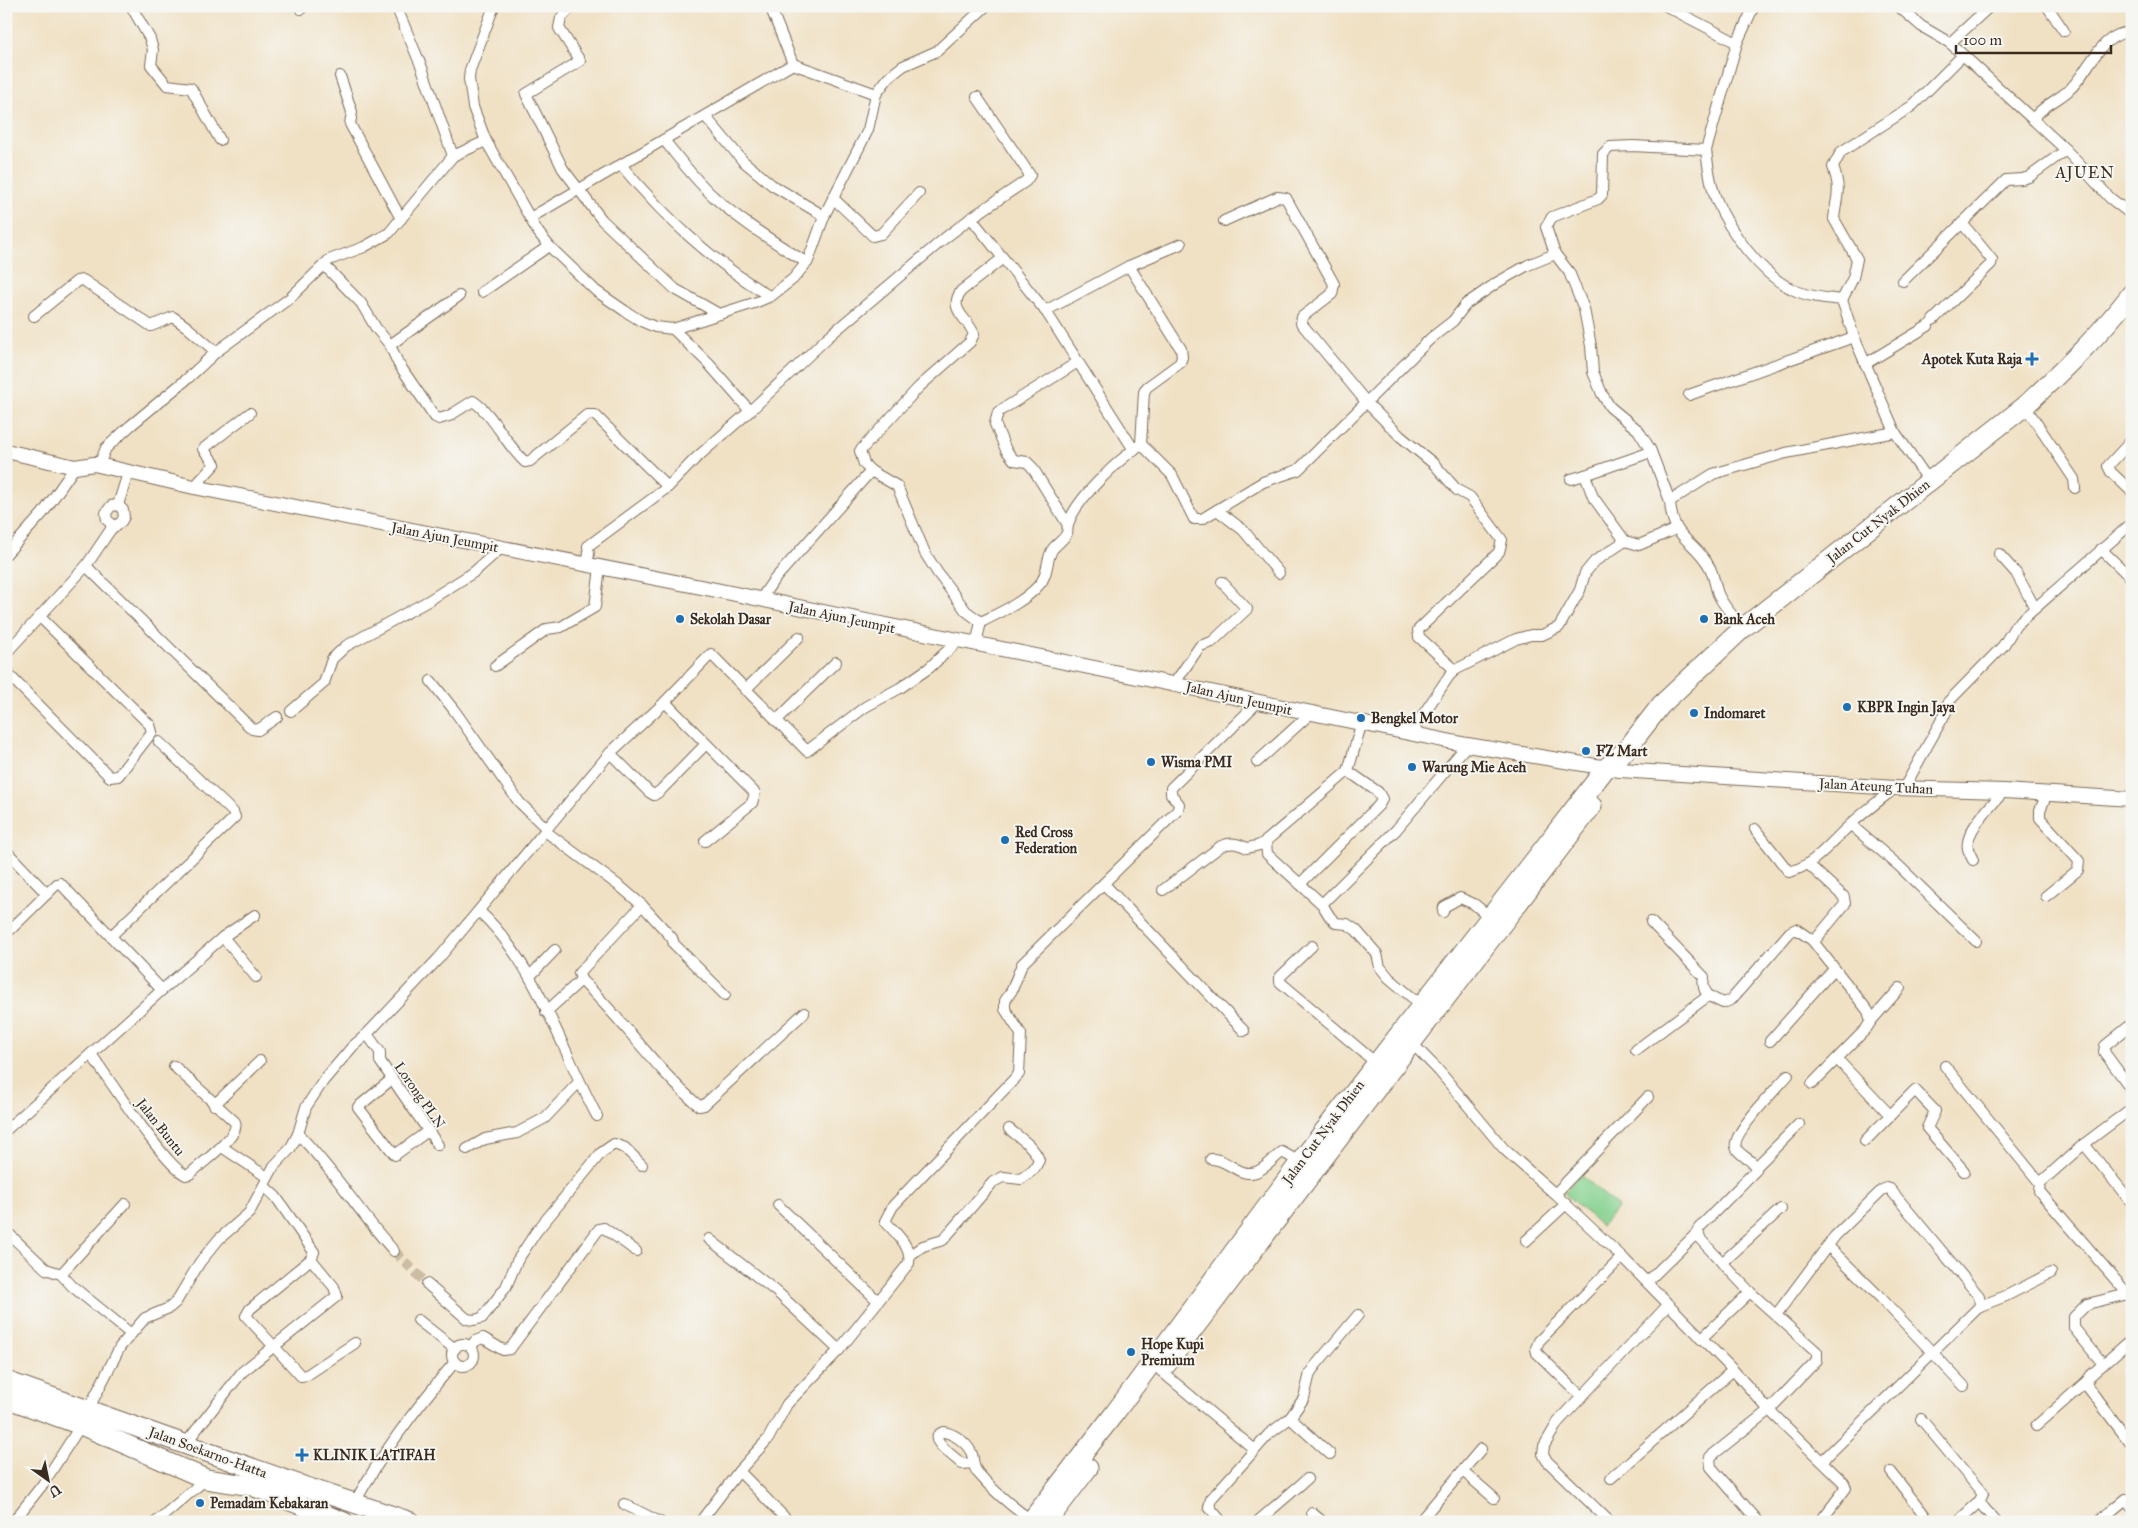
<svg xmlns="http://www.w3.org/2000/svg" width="2138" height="1528" font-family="'IM FELL Great Primer',serif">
	<rect width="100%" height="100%" fill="#f6f6f2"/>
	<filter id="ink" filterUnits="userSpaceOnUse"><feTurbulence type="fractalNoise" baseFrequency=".02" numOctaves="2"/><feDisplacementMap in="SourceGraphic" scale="10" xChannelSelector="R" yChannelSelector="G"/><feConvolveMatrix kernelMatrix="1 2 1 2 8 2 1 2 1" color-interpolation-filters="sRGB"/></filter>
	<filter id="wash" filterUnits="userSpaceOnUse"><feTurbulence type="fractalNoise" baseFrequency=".0096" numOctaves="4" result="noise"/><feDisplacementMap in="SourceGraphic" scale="20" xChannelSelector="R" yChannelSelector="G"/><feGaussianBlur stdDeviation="1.12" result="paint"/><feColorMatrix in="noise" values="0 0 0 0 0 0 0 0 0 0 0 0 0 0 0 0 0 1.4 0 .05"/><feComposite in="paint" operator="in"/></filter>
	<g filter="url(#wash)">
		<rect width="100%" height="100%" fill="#f0e1c4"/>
		<!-- pitch -->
		<path fill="#85d18f" stroke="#607e56" d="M1580,1174L1618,1207L1601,1226L1564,1193Z"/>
	</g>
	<g filter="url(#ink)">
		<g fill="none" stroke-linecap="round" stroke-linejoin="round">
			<!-- street-tunnel -->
			<path stroke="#ccbca3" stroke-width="10" stroke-dasharray="10 5" stroke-linecap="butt" d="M394,1251L427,1284"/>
			<!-- street casing -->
			<g stroke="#7a6a58" stroke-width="12">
				<g id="street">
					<path d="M131,6L150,39L153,50L151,65L167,85L191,88L220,140"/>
					<path d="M396,6L422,68L453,156"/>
					<path d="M494,6L470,70L469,79L473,107L486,141L538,232L549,246L596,291L625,311L641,321L655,327L673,329L757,302L771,296L793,279L808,261L825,214L868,130L876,94L882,86L889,77L903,66L937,51L986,6"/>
					<path d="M572,6L561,18L559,28L580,61L526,94L563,169L602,220L675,289L719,314"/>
					<path d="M770,6L793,64"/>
					<path d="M1666,6L1737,43"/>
					<path d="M1898,6L1921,26L1950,43L2066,150L2110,198L2132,215"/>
					<path d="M2047,6L2064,31"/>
					<path d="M301,9L303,6"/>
					<path d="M1950,43L1990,6"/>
					<path d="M340,76L352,112L350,124L401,219"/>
					<path d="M705,116L743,161L772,185L824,216"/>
					<path d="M2033,119C2043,105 2057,101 2069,90C2089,73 2099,32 2132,32"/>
					<path d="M664,140C680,160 696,181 715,198C743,223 776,243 807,263"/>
					<path d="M1706,150L1737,43L1754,6"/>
					<path d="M621,165C666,219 710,259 769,296"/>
					<path d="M833,198L873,236L881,234L919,193"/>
					<path d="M530,218L793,64L876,94"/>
					<path d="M971,218L1047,313L1134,450"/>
					<path d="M1224,221L1277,197L1286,198L1334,284L1332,294L1302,317L1301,323L1367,403L1400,436L1434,464L1457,490L1470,497L1502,540L1499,552L1418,630L1419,637L1455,670"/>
					<path d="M324,265L361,303L376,328L390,345L398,363L435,417L439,419L449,416L473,401C495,416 505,444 525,462L530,461L587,415H595L668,487"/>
					<path d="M1129,266L1181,349L1182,357L1180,363L1147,387L1144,392L1141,444"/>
					<path d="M1903,281L2006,180L2022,179L2029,177L2066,150"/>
					<path d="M482,292L549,246"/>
					<path d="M1045,311L1129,266L1181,244"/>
					<path d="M34,316L77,281L83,280L151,326L173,317L187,327L216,352"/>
					<path d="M1933,320L1991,264L1992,260L1962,223"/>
					<path d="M673,329L708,363L750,411"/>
					<path d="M390,345L459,296"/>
					<path d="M1865,364L1928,326"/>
					<path d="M1689,395L1854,337"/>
					<path d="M2025,406L2074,479L2075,488"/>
					<path d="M2132,440L2108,466L2111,472L2132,492"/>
					<path d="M94,464L101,460L106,448L130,426L187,379L216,352L290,298L329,260L364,247L389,233L453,156L486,141"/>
					<path d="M871,471L897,486L925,553L937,572L966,611L981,622"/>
					<path d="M1571,479L1585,475"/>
					<path d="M1929,481L1895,432L1854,337L1842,300L1853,278L1857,259L1834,219C1836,196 1842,192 1833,167L1841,152L1912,106L1963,55"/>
					<path d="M194,487L215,464L203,449L250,413"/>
					<path d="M1670,501L1650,449L1645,441L1638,430L1610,407L1602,394L1593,372L1591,346L1584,309L1569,272L1555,254L1546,227L1552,217L1598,199L1602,195L1603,154L1610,147L1633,146L1706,150C1708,167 1710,183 1716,199C1729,231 1762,276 1794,290C1808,297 1827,298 1842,300"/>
					<path d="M118,505L123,510L124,517L121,522L111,529V523L107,520L106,513L111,506Z"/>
					<path d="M118,505L128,473"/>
					<path d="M1217,510L1243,530L1279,573"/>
					<path d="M1068,525L1032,467L1027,462L1014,460L1006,450L995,424L998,412L1078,362"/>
					<path d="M1625,541L1593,497L1585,475L1651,452"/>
					<path d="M2101,549L2132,579"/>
					<path d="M6,554L43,513L75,467"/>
					<path d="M1999,554L2016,573L2035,608"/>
					<path d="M586,564L589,555L588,546L668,487L695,459L750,411L828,337L945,238L971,218L1026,181L1030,175L977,97"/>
					<path d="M86,566L252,729L258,730L277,717"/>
					<path d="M760,600L773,581L871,471L864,464L860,451L919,387L970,342L974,334C967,317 948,310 961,291L1003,258"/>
					<path d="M1743,628C1734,617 1723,606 1718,594C1715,586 1714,576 1710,568C1694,538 1672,541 1670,501L1713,474L1786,453L1895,432"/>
					<path d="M976,644L981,622C1001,612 1024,602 1039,585C1048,576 1046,561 1052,550C1056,544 1064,540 1067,533C1068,531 1067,528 1068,525C1075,499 1119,460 1141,444L1172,475L1194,519H1202L1263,482L1298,470L1431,338L1453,321L1466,304L1498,282L1528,265L1555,254"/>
					<path d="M6,653L86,566L111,529"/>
					<path d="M495,666L547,629L561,627L595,607L600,567"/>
					<path d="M6,672L110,777L118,776L152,732L150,725L40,617"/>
					<path d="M431,681L454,710L519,802L547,829"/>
					<path d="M1174,684L1200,646L1212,642L1247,609L1222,582"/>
					<path d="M745,690L799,637"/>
					<path d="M665,702L755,793L752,803L705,841"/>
					<path d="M291,711L324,683L332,659L346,646L428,601L474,572L501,548"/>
					<path d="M776,721L836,662"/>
					<path d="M1361,725L1348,771L1266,841L1267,854L1322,904L1330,917L1336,923L1347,924L1356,930L1377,954L1380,967L1389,978L1421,1005"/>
					<path d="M1410,734L1449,676L1455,670L1516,639L1531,635H1542L1559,627L1580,590L1585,573L1595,561L1625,541L1639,545L1676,529"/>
					<path d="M610,753L649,792L654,795L660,791L706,744"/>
					<path d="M1257,762L1310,714"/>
					<path d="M1904,788L1946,712L1949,701L2003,646L2016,625L2132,523"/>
					<path d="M1851,825L1899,866L1976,941"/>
					<path d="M1755,829L1789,872C1814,866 1831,842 1850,825C1864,812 1880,800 1895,788"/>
					<path d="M545,831L622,888L642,905L672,938L674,944L725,995"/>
					<path d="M6,851L47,894"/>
					<path d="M1973,860C1971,856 1969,852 1968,849C1964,831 1993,804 2004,791"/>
					<path d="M1104,884L1244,1031"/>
					<path d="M1300,884L1379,805L1382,799L1378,792L1348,771"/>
					<path d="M1163,890L1221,846C1231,842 1237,843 1247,848L1260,845L1266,841"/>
					<path d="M2046,896L2078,870L2079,861L2040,818V810L2047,794"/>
					<path d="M1322,904L1396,830L1467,745"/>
					<path d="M479,911C536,963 561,1049 597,1116"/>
					<path d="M1443,912L1444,907L1460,898L1474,904L1490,917"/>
					<path d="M1651,922L1704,977C1701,993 1709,997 1723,1003L1731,1000L1790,932L1796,929L1812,940L1816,939L1845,904L1844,897L1808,864"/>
					<path d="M6,934L57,884L60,883L162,990"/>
					<path d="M111,936L235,817L233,812L159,742"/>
					<path d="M223,937L256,977"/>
					<path d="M1312,946L1280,977V982L1376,1063"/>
					<path d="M530,976L555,950"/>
					<path d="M581,980C623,1019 655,1069 699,1106L704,1105L804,1013"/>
					<path d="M546,1012L581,980L579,973L642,905"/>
					<path d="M1871,1021L1900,988"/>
					<path d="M2132,1024L2105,1046L2104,1052L2132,1090"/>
					<path d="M367,1034L380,1052V1061L438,1145"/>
					<path d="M1409,1040L1439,1071L1504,1149L1555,1194L1622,1257L1733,1370L1769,1410L1844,1483L1846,1488L1820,1522"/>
					<path d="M1770,1041L1834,969"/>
					<path d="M1636,1050L1708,996"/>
					<path d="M91,1054C107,1076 166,1168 186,1175L190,1174C200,1164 241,1136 235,1122L174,1066"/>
					<path d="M1837,1059L1890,1115"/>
					<path d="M1945,1066L2040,1183"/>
					<path d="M392,1079L358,1107L395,1155L428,1131"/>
					<path d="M1812,1084L1866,1029L1871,1021L1868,1011L1812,940"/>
					<path d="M214,1105L260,1061"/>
					<path d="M2132,1108L2084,1144L2040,1183L2039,1191L2132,1299"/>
					<path d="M6,1130L162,990L223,937L255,915"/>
					<path d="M298,1134C334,1170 360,1214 394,1251"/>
					<path d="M1865,1141L1915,1090L1935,1111L1927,1128L1964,1171"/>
					<path d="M2084,1144L2132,1203"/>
					<path d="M222,1147L267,1177"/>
					<path d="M467,1149L485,1139L517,1133L545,1118L579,1082"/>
					<path d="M1211,1159C1227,1158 1239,1178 1256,1172C1266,1168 1274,1158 1282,1152L1300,1162"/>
					<path d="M1756,1167L1799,1124"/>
					<path d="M264,1186L276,1197L314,1252L311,1259L250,1309L246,1316L301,1376L307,1375L355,1343"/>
					<path d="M1555,1194L1648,1097"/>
					<path d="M778,1205L878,1301"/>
					<path d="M6,1231L46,1269L61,1274L125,1204"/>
					<path d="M709,1239L777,1292L839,1350"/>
					<path d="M1526,1241L1566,1204"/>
					<path d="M1828,1246L1881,1298L1964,1386"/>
					<path d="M910,1255L923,1246L943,1240L993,1182L1003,1177L1021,1179L1034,1169L1039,1160C1034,1146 1020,1138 1009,1129"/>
					<path d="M1722,1263L1781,1209"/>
					<path d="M61,1274L72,1286L131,1334"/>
					<path d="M1647,1282L1698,1232"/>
					<path d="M427,1284L467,1319L474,1320L482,1318L506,1287L517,1261L536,1232L601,1153L614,1144L625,1148L642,1165"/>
					<path d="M1750,1292L1701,1240L1698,1232L1699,1228L1756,1170C1755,1159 1739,1157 1736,1147C1731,1134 1778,1087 1788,1075"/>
					<path d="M1980,1306L2006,1296L2051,1273"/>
					<path d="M1776,1315L1835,1236L1882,1190L1887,1188L1890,1189L1979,1296L1980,1306L1822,1461"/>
					<path d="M418,1320L455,1349"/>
					<path d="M1701,1339L1750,1292L1817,1352V1360L1769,1410L1710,1457L1711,1467L1759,1522"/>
					<path d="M2132,1339L2091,1375L2087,1381V1386L2132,1445"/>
					<circle cx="463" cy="1355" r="11"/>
					<path d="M471,1347L475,1341L483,1338L503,1350L510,1349L599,1229L604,1228L636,1251"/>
					<path d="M2103,1364L2074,1328V1317L2087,1304L2128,1294"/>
					<path d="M1161,1371L1255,1450"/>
					<path d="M1582,1397L1537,1353L1536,1348L1539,1341L1622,1257"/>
					<path d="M88,1410L120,1347L145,1318L169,1308L176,1302L200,1262L219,1239L249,1213L274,1166L290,1149L298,1134L306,1107L324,1080L353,1046L367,1034L439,958L610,753L662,705L711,654L807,751L865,707L900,688L929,668L958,641"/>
					<path d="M1290,1418L1330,1454"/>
					<path d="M1921,1419L1983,1494L1979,1502"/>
					<path d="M2036,1426L2087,1381"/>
					<path d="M186,1443L242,1372L337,1296L334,1287L311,1259"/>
					<path d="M972,1463L962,1464L942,1447L937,1440L938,1435L943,1432C953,1433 966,1442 971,1452C975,1459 971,1465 978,1473C994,1492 1011,1506 1031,1520"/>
					<path d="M739,1471L789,1522"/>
					<path d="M1464,1472L1494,1498"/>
					<path d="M1891,1472L1930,1522"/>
					<path d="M1611,1478L1733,1370"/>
					<path d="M355,1502C382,1453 418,1405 455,1362"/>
					<path d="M624,1504L660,1522"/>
					<path d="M1312,1513L1323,1522"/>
					<path d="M13,1522L43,1484L81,1425"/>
					<path d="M156,1522L206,1479"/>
					<path d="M700,1522L739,1471L768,1439L787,1404L839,1350L909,1263C912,1246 895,1233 885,1221L893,1206L1019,1074L1021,1034L1005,1009V1001L1012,990L1022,964L1178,810L1179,804L1171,794V788L1258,702"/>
					<path d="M1222,1522L1209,1507L1211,1499L1269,1434L1290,1418L1304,1398L1310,1373L1315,1366L1358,1315"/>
					<path d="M1257,1522L1307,1479"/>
					<path d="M1419,1522L1481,1449"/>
					<path d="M1610,1522L1547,1461L1543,1454L1544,1446L1558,1422L1669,1304"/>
					<path d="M1957,1522L1979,1502L1996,1522"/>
					<path d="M2098,1522L2126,1499L2132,1507"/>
				</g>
			</g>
			<!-- secondary casing -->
			<g stroke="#7a6a58" stroke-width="16">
				<path id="secondary" d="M6,451L75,467L94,464L194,487L716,590L1467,745L1620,770L1895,788L2004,791L2132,799"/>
			</g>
			<!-- highway casing -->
			<g stroke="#7a6a58" stroke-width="21">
				<g id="highway">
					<path d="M1166,1365L1592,806"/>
					<path d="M6,1381L303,1486L411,1522"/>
					<path d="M6,1398L81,1425L206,1479L252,1486L344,1522"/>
					<path d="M1030,1522L1114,1414L1300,1162L1606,768L1626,750L1661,705L1743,628L2025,406C2063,370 2100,335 2132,293"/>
					<path d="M1047,1522L1088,1468"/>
				</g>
			</g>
			<!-- street -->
			<use href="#street" stroke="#fff" stroke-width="10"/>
			<!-- secondary -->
			<use href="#secondary" stroke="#fff" stroke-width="14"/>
			<!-- highway -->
			<use href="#highway" stroke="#fff" stroke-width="19"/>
		</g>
	</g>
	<!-- markers -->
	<g fill="#1f6fb2" stroke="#f6f6f2" stroke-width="2">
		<path d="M2029.5 351.5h5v5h5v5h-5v5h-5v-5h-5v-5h5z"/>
		<circle cx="680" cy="619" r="5"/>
		<circle cx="1704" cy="619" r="5"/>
		<circle cx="1847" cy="707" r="5"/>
		<circle cx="1694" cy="713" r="5"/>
		<circle cx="1361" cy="718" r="5"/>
		<circle cx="1586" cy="751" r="5"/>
		<circle cx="1151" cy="762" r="5"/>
		<circle cx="1412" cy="767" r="5"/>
		<circle cx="1005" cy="840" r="5"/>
		<circle cx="1131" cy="1352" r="5"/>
		<path d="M299.5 1447.5h5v5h5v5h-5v5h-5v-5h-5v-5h5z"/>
		<circle cx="200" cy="1503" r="5"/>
	</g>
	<g text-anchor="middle" stroke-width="4" stroke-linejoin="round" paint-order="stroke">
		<!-- poi labels -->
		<g font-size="14" font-weight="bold" fill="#3b2a1e" stroke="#f6f6f2" text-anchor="start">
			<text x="2022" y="364" text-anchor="end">Apotek Kuta Raja</text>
			<text x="690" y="624">Sekolah Dasar</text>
			<text x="1714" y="624">Bank Aceh</text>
			<text x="1857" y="712">KBPR Ingin Jaya</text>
			<text x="1704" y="718">Indomaret</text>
			<text x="1371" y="723">Bengkel Motor</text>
			<text x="1596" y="756">FZ Mart</text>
			<text x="1161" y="767">Wisma PMI</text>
			<text x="1422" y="772">Warung Mie Aceh</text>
			<text x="1015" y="837">Red Cross<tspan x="1015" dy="16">Federation</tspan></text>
			<text x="1141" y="1349">Hope Kupi<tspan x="1141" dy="16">Premium</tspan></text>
			<text x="313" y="1460">KLINIK LATIFAH</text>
			<text x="210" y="1508">Pemadam Kebakaran</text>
		</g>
		<!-- street labels -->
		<g font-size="14" fill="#3b2a1e" stroke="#f6f6f2">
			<text transform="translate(1878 521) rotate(-38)" y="5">Jalan Cut Nyak Dhien</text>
			<text transform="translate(445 537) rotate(11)" y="5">Jalan Ajun Jeumpit</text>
			<text transform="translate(842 617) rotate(12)" y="5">Jalan Ajun Jeumpit</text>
			<text transform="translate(1239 698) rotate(13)" y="5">Jalan Ajun Jeumpit</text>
			<text transform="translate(1876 786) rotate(3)" y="5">Jalan Ateung Tuhan</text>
			<text transform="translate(420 1095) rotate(55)" y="5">Lorong PLN</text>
			<text transform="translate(161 1127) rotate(52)" y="5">Jalan Buntu</text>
			<text transform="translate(1323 1132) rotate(-53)" y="5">Jalan Cut Nyak Dhien</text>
			<text transform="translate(208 1452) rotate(20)" y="5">Jalan Soekarno-Hatta</text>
		</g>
		<!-- quarter labels -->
		<g font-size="16" letter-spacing="1" fill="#3b2a1e" stroke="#f6f6f2">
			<text x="2085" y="178">AJUEN</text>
		</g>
	</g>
	<!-- margin -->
	<rect width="2138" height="1528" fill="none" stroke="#f6f6f2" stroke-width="25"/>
	<!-- north arrow -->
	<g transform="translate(48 1480) rotate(147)" stroke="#f6f6f2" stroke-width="4" paint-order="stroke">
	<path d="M0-4L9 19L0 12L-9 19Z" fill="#3b2a1e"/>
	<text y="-8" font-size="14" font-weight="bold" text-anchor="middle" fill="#3b2a1e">U</text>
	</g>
	<!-- scale -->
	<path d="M1956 45v8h155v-8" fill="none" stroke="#3b2a1e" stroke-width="2.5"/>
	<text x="1963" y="45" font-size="15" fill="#3b2a1e" stroke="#f6f6f2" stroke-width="4" paint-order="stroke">100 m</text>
</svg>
